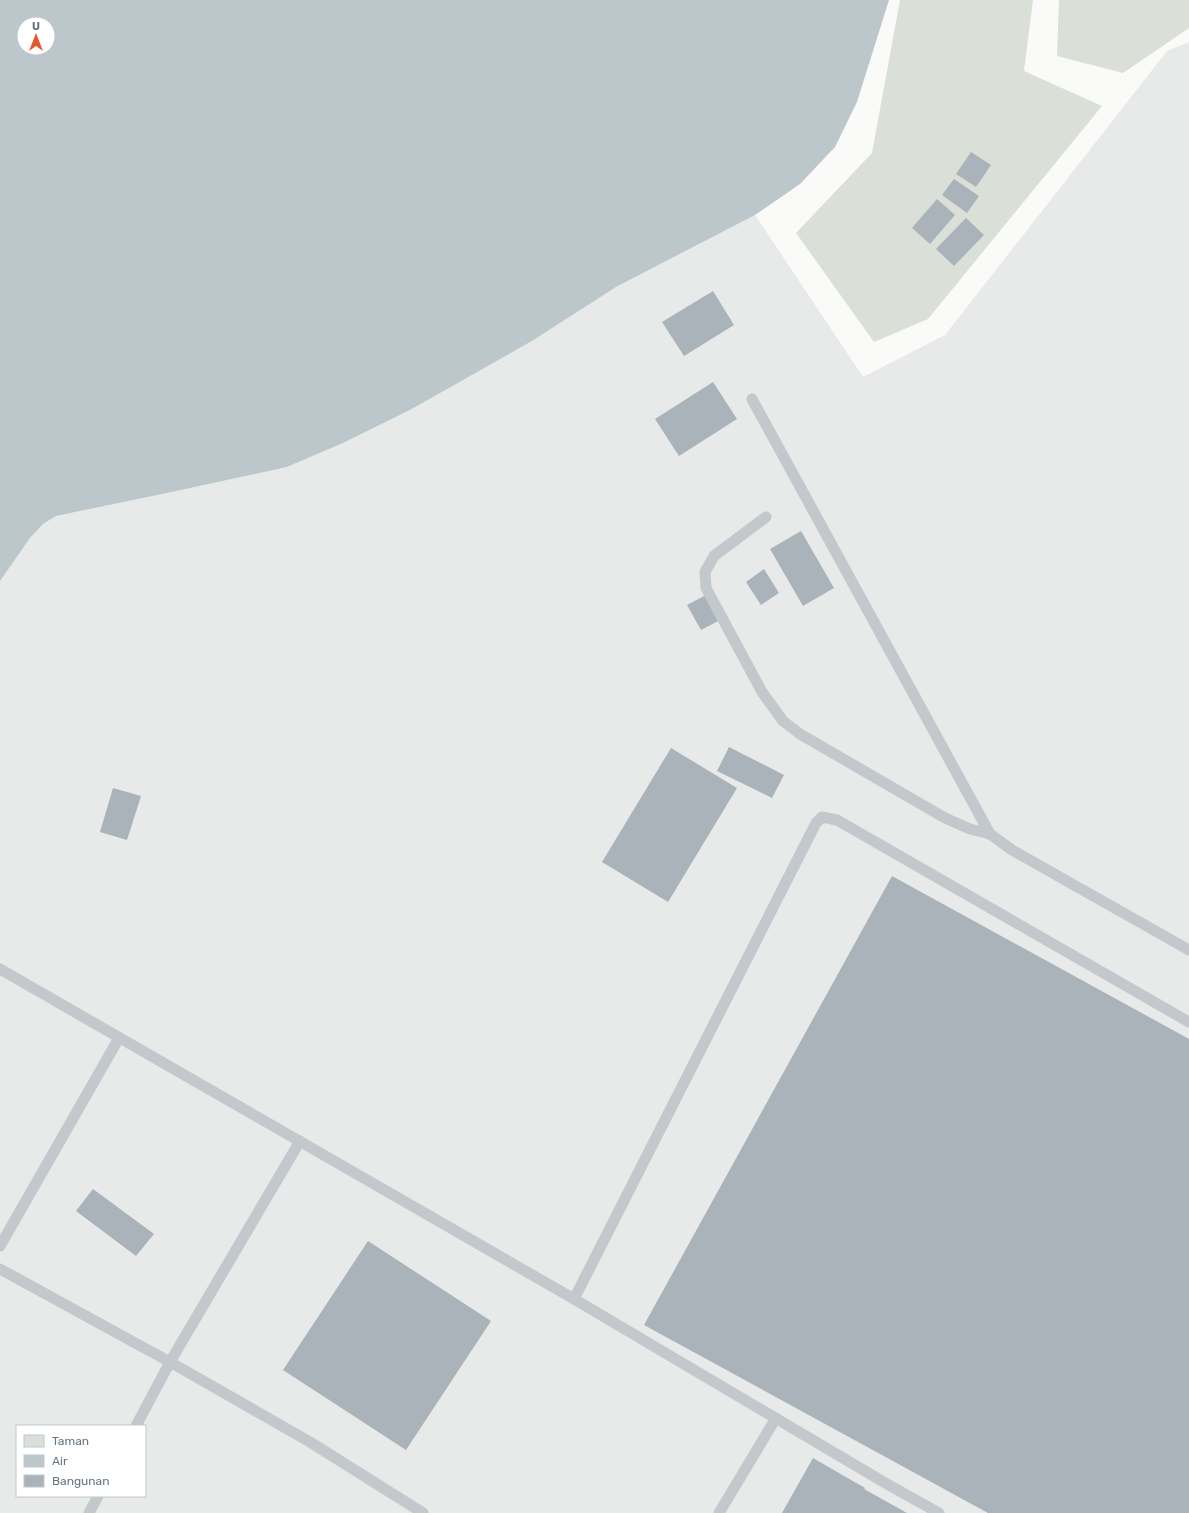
<svg xmlns="http://www.w3.org/2000/svg" width="1189" height="1513" font-family="Rubik,sans-serif">
	<rect width="100%" height="100%" fill="#fafaf8"/>
	<!-- built -->
	<path fill="#e8e9e9" fill-rule="evenodd" d="M1189,42V1513H0V581L30,538L43,524L56,516L167,493L287,467L343,443L410,410L532,341L616,287L755,215L863,377L945,335L1167,51ZM17,1426H145V1496H17Z"/>
	<!-- green -->
	<g fill="#dadfd7">
		<path d="M900,0H1033L1024,71L1102,106L928,319L874,342L796,233L872,153Z"/>
		<path d="M1059,0H1189V28L1123,73L1057,56Z"/>
	</g>
	<!-- water -->
	<path fill="#bbc7cb" fill-rule="evenodd" d="M0,0H889L857,102L835,147L800,184L755,215L616,287L532,341L410,410L343,443L287,467L167,493L56,516L43,524L30,538L0,581ZM24,24H48V48H24Z"/>
	<!-- building -->
	<g fill="#aab3b9">
		<path d="M971,152L991,165L976,187L956,174Z"/>
		<path d="M954,179L979,196L967,213L942,195Z"/>
		<path d="M937,199L955,215L930,244L912,228Z"/>
		<path d="M966,218L984,235L954,266L936,249Z"/>
		<path d="M713,291L734,325L684,356L662,322Z"/>
		<path d="M713,382L737,419L679,456L655,419Z"/>
		<path d="M801,531L834,588L803,606L770,549Z"/>
		<path d="M764,569L779,593L761,605L746,582Z"/>
		<path d="M706,595L720,620L701,630L687,605Z"/>
		<path d="M729,747L784,775L772,798L717,771Z"/>
		<path d="M671,748L737,788L668,902L602,862Z"/>
		<path d="M113,788L141,796L127,840L100,832Z"/>
		<path d="M892,876L1189,1039V1513H988L644,1325Z"/>
		<path d="M93,1189L154,1234L136,1256L76,1211Z"/>
		<path d="M368,1241L491,1321L406,1450L283,1370Z"/>
		<path d="M813,1458L865,1488L864,1489L907,1513H782Z"/>
	</g>
	<g fill="none" stroke-linecap="round" stroke-linejoin="round">
		<!-- lane -->
		<g stroke="#c3c8cc" stroke-width="11">
			<path d="M752,399L990,834L1012,850L1189,950"/>
			<path d="M766,517L714,556L705,572L706,588L762,692L783,721L800,734L945,818L970,829L990,834"/>
			<path d="M0,969L574,1299L887,1484L939,1513"/>
			<path d="M0,1246L119,1038"/>
			<path d="M0,1269L170,1362L310,1442L423,1513"/>
			<path d="M574,1299L816,823L822,817L837,820L1189,1022"/>
			<path d="M136,1426L170,1362L300,1141"/>
			<path d="M89,1513L98,1496"/>
			<path d="M719,1513L776,1418"/>
		</g>
	</g>
	<!-- legend -->
	<rect x="16" y="1425" width="130" height="72" fill="#ffffff" stroke="#c1c8cd"/>
	<rect x="24" y="1435" width="20" height="12" fill="#dadfd7" stroke="#c1c8cd"/>
	<text x="52" y="1445" font-size="12" fill="#657683">Taman</text>
	<rect x="24" y="1455" width="20" height="12" fill="#bbc7cb" stroke="#c1c8cd"/>
	<text x="52" y="1465" font-size="12" fill="#657683">Air</text>
	<rect x="24" y="1475" width="20" height="12" fill="#aab3b9" stroke="#c1c8cd"/>
	<text x="52" y="1485" font-size="12" fill="#657683">Bangunan</text>
	<!-- north arrow -->
	<g transform="translate(36 36)"><circle r="19" fill="#ffffff" stroke="#c1c8cd"/>
	<path d="M0-3L7 15L0 10L-7 15Z" fill="#e4572e"/>
	<text y="-6" font-size="11" font-weight="bold" text-anchor="middle" fill="#657683">U</text>
	</g>
</svg>
